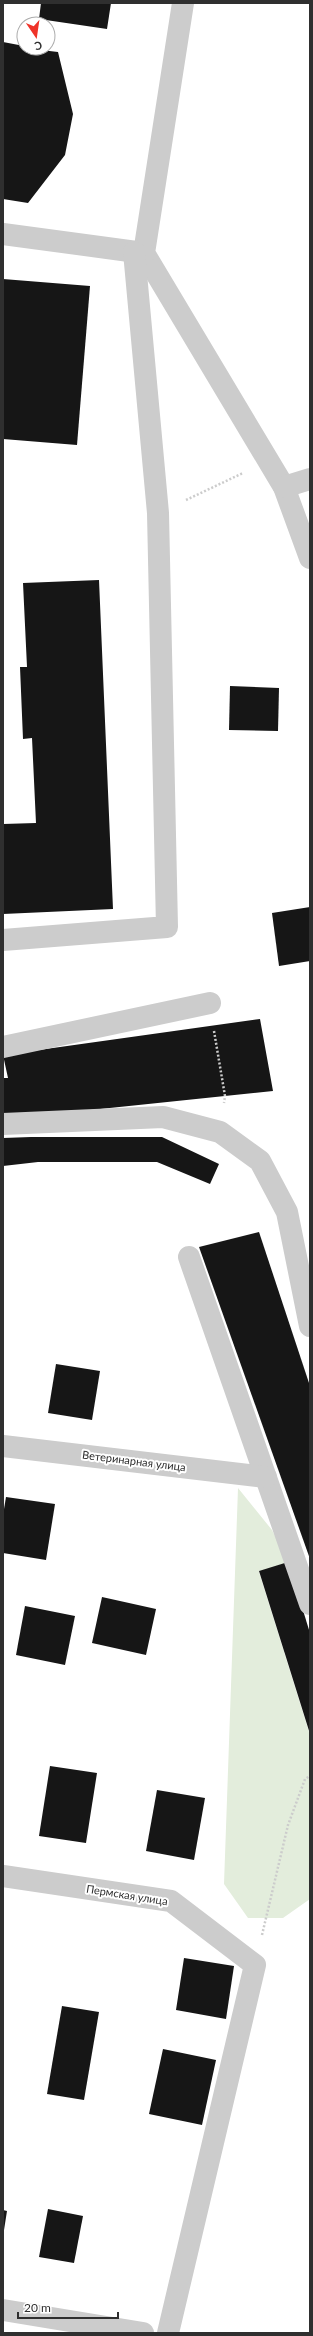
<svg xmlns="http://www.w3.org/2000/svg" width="313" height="2336" font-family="Lato,sans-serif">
	<rect width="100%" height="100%" fill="#fff"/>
	<!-- green -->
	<path fill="#e3eddc" d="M238,1488L272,1530L288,1562L259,1572L310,1735V1899L283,1918H248L224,1884Z"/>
	<!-- building -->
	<g fill="#161616">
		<path d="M41,3H111L107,29L39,19Z"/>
		<path d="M3,42L24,46V48L58,52L73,114L65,155L28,203L3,199Z"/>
		<path d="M3,279L90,286L77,445L3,439Z"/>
		<path d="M99,580L113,909L3,914V824L36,823L32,738L23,739L20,667H27L23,583Z"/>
		<path d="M230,686L279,688L278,731L229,730Z"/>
		<path d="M310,907V961L279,966L272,913Z"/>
		<path d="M260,1019L273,1091L33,1116L3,1117V1078H8L3,1055Z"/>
		<path d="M31,1137H162L219,1164L210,1184L157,1162H38L3,1166V1138Z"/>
		<path d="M259,1232L310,1386V1559L199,1247Z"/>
		<path d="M56,1364L100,1371L92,1420L48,1413Z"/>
		<path d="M6,1497L55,1504L46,1560L3,1553V1515Z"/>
		<path d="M288,1562L310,1633V1734L259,1571Z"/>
		<path d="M102,1597L156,1609L146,1655L92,1643Z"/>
		<path d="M25,1606L75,1616L65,1665L16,1655Z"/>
		<path d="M50,1766L97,1773L86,1843L39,1836Z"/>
		<path d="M157,1790L205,1798L194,1860L146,1851Z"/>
		<path d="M184,1958L234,1966L226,2019L176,2010Z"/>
		<path d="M62,2006L99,2012L84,2100L47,2094Z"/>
		<path d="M163,2049L216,2060L202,2125L149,2114Z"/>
		<path d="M48,2209L83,2216L74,2263L39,2257Z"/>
		<path d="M3,2210L7,2211L4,2230H3Z"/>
	</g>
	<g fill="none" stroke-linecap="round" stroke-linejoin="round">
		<!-- path -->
		<g stroke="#ccc" stroke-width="2.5" stroke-dasharray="2 2" stroke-linecap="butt">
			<path d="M186,500L243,473"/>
			<path d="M214,1031L225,1096L224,1103"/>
			<path d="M262,1935L288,1825L305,1779L310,1776"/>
		</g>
		<!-- minor -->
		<g stroke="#ccc" stroke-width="22">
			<path d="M183,3L144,253L284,487L310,558"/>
			<path d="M3,234L144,253"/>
			<path d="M284,487L310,479"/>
			<path d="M3,940L167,927L158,513L134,252"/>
			<path d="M3,1047L210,1003"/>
			<path d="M3,1124L163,1117L220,1132L260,1161L287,1212L310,1326"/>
			<path d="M189,1257L310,1604"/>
			<path d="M3,1446L266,1477"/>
			<path d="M3,1876L171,1901L255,1965L168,2333"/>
			<path d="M3,2310L143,2333"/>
		</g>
	</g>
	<g text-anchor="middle" stroke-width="4" stroke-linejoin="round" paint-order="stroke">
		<!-- street labels -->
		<g font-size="11" fill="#2f2f2f" stroke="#fff">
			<text transform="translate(134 1461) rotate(7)" y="4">Ветеринарная улица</text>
			<text transform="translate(127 1895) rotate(9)" y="4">Пермская улица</text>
		</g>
	</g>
	<!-- border -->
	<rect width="313" height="2336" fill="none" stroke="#2f2f2f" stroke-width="8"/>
	<!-- north arrow -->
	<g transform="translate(36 36) rotate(167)"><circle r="19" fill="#ffffff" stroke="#acacac"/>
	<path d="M0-3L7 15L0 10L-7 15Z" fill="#ef3329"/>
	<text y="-6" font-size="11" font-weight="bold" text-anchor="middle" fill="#2f2f2f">С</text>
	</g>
	<!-- scale -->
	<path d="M18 2312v6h100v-6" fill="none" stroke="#2f2f2f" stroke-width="2"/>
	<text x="24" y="2312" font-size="12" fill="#2f2f2f" stroke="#ffffff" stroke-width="3" paint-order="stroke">20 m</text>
</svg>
